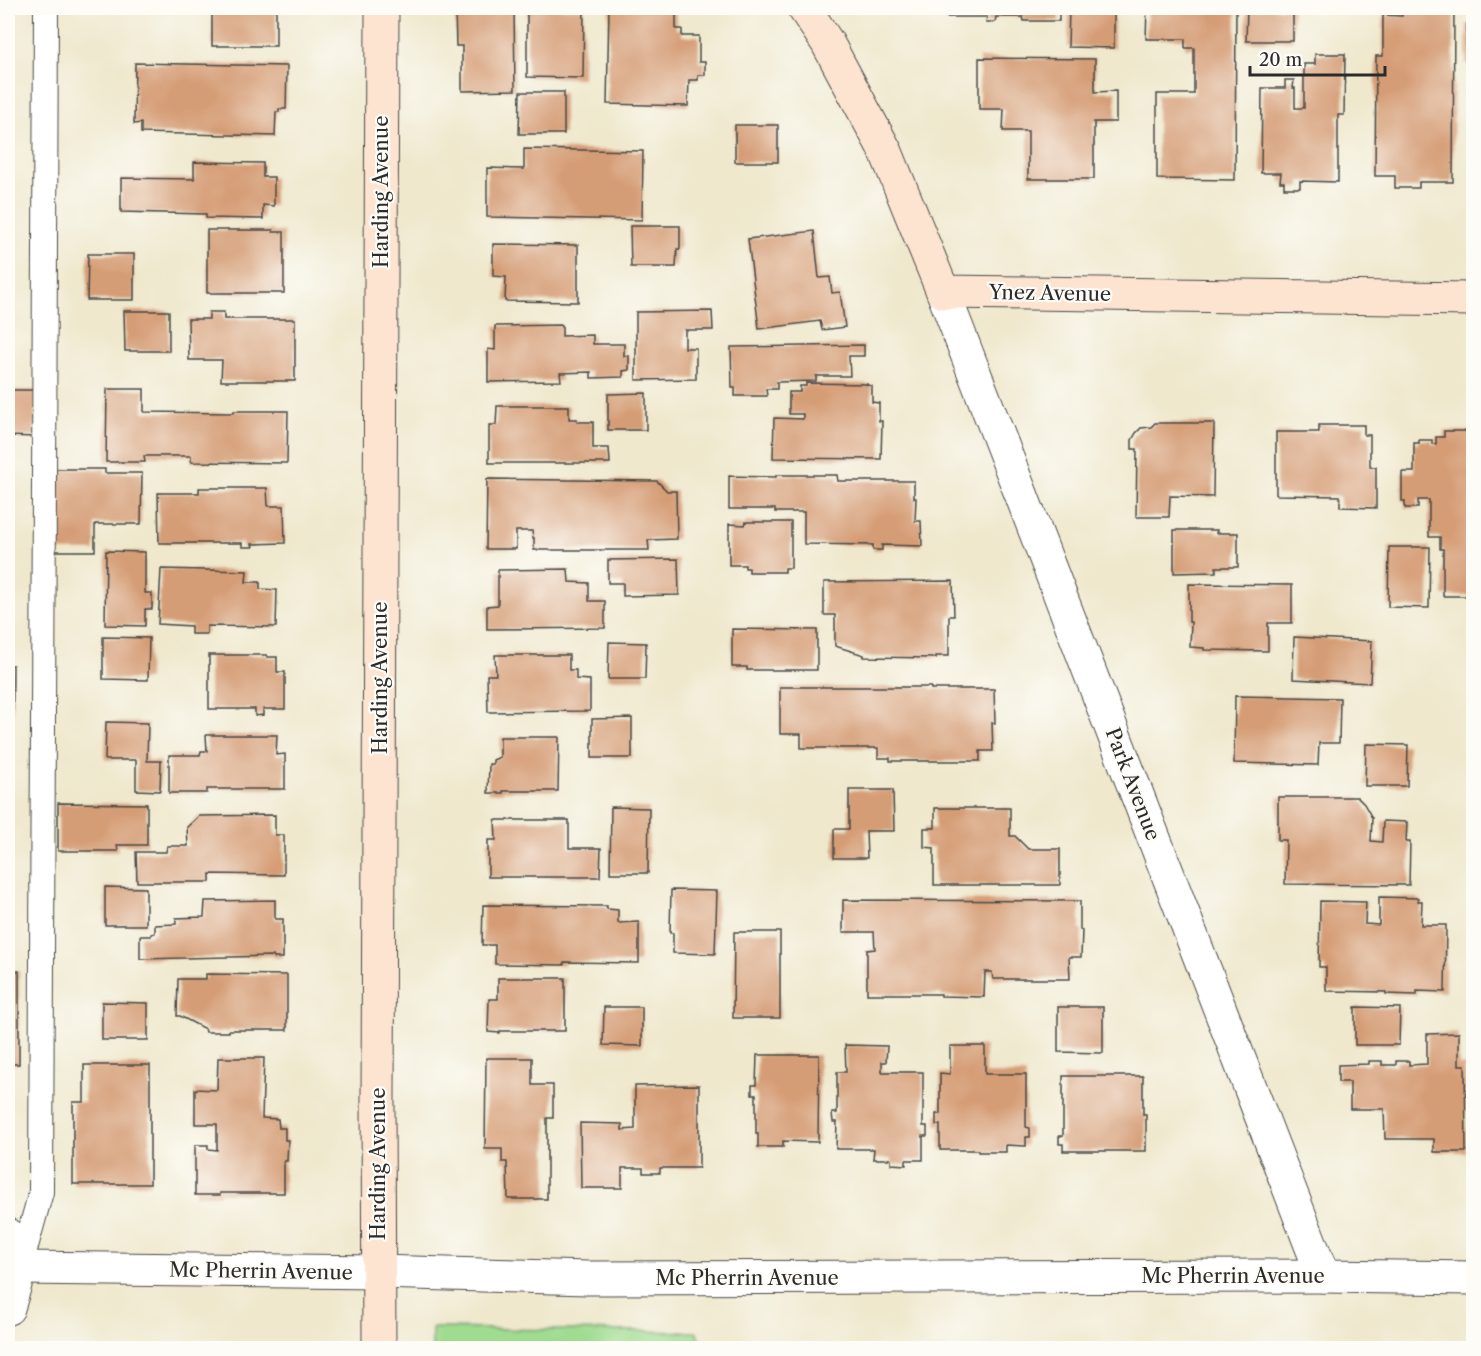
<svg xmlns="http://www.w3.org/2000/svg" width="1481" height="1356" font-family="'Libre Caslon Text',serif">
	<rect width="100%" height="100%" fill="#fdfcf7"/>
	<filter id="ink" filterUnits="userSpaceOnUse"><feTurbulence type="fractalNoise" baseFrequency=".0167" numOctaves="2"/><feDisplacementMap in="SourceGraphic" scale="12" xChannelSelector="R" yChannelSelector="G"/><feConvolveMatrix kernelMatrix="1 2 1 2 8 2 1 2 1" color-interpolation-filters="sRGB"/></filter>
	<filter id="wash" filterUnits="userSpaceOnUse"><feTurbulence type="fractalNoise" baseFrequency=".008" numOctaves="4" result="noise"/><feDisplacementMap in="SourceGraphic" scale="24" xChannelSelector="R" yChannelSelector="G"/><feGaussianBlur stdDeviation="1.35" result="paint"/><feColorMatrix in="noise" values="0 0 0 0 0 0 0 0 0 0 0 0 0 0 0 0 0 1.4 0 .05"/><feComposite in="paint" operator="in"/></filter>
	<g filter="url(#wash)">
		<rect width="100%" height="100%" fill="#efe8cd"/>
		<!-- green -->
		<path fill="#9fdc90" stroke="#65845e" stroke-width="1.5" d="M432,1328L696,1332L707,1348H432Z"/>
		<g id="blocks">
			<!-- building -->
			<g fill="#d59d76">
				<path d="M175,8H276V46H212V12L175,11Z"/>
				<path d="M455,8H514L515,90L462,91V46H456Z"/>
				<path d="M527,8H584L583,78L527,77Z"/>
				<path d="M609,8H676V29H682V36H699V62H705V75H698V80H689L688,106L607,104Z"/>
				<path d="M935,8H1059V21H1024L1023,17H996L995,22H986L987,17H947V16H935Z"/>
				<path d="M1069,8H1114V48L1068,47Z"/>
				<path d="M1147,8H1236L1235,180L1157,179V94H1194V48H1185V39H1146Z"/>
				<path d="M1247,8H1293V41H1246Z"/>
				<path d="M1402,8H1454L1453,182H1419V188H1395V176H1375L1376,56H1383V15L1402,16Z"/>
				<path d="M1471,8H1474V65L1466,64L1467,24H1471Z"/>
				<path d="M1315,54H1345L1344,115H1338V182L1300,181V188H1284V182H1280L1281,173H1261L1262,88H1285V80H1294L1293,88H1295V108H1304V64H1315Z"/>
				<path d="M979,58L1095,59V92L1116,91V122H1094V179H1028V131H1003L1004,109H979Z"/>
				<path d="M135,63L287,66L286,109H279V112H276L275,136L141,133V123L134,124Z"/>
				<path d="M520,92H564V134H519Z"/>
				<rect x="735" y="125" width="43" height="37"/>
				<path d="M524,149L643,151L642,220L487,217V168L524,169Z"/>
				<path d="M194,162L263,163V177H274V206L263,205V219L206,218V214L121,212V178L194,179Z"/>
				<path d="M630,226H680V249H677L676,267H631Z"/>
				<path d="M207,230H273V232H284V293H207Z"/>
				<path d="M814,231L819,278L830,277L832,293L840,292L845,327L822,330L820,321L759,329L748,239Z"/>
				<path d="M493,244L578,245V302L505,301L506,277L493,276Z"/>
				<path d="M88,254H134V300H87Z"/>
				<path d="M124,311H169V351H125Z"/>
				<path d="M712,311L713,330H685V348H696V379L636,380V312Z"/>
				<path d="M209,312H224V319H295V381H221L222,360H189L188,319H209Z"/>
				<path d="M562,325V336L593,335V344H624V356H629V370L623,371V377L591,378V372L560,373L561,381L488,382V349L495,350V326Z"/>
				<path d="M864,345V356H849L850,376H816V381L777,382V389H766L767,396H735V388H732L731,347Z"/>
				<path d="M806,383L867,384V385L872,386V402L879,403V421H882L881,459L773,458L774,418L803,419V414H789V392H800V386H806Z"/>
				<path d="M107,389H144V412L233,413L234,411H288L287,463L191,462V456H144L145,462H106Z"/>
				<path d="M8,390H36L35,437L8,436Z"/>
				<path d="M646,393V430H608V394Z"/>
				<path d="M497,406H569V419H577V422H593V448H609L610,463H489V425H496Z"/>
				<path d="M1155,423H1214L1213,497L1170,496L1169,517H1136L1137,449H1132V440L1136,433L1141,428L1151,427Z"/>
				<path d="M1319,425H1364V435H1370V467H1376V508L1340,507V496L1276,495V432H1319Z"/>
				<path d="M1444,431H1474V596H1443V549H1440V537H1429V500H1418V508H1405V501H1402V472H1414V443H1419V440H1432V444H1436V437H1444Z"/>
				<path d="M55,469H105V473H142L141,524H95V551H54Z"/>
				<path d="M776,475H837L838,481H914V498H916L915,521H921L922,546L882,545V550H873V545L804,544V512H775V509H729V476L776,477Z"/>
				<path d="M487,479L657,481L667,491H676L677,539L648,540L649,550H534V538H533L532,531H516V549H486Z"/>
				<path d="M199,488H267L268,506H284L285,543L252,544L253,547H242V543H159L158,493H199Z"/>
				<path d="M746,522H791V568H785V572H749V568H745V565H729V524L745,525Z"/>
				<path d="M1174,530H1217L1216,533H1238V567H1216V572L1174,573Z"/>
				<path d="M1389,547H1430L1429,608L1388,607Z"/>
				<path d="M106,551L145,552V593H152V609H145V626L105,625Z"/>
				<path d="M678,559L679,595L623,596V583H608V560Z"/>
				<path d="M8,560H12L10,629H8Z"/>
				<path d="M161,569L247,571L246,582H260V589L277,590L276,627L207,626V634H191V626L158,624Z"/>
				<path d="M568,569L569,582L589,583V601H605V628L487,629V606L498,605V570Z"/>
				<path d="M953,581L954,616H949V656H936V658L864,657V655L835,646V615H824V582Z"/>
				<path d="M1189,584L1292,585V623H1268V651L1204,650V648L1190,647L1191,622H1189Z"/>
				<path d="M732,629L817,630V670H747V667H732Z"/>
				<path d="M103,637L149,638L148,680L103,679Z"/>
				<path d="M1294,637L1372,641L1370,683L1293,679Z"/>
				<path d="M609,642L646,643L645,679H608Z"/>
				<path d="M209,655H267V657H277V672H285V709H263V715L255,716V709H209Z"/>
				<path d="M495,655H569V670H576V679L590,680V711L488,712L487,675H496Z"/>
				<path d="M8,665H13L12,764H8Z"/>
				<path d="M780,687H931V689H994L995,723H992L993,751H980V761H890V758H878V748H801V734H780Z"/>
				<path d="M1235,696L1340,698L1339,743H1319L1318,765L1234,763Z"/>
				<path d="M632,718V758H592V719Z"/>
				<path d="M106,722L148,723L147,761H161L160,791L136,790V760H105Z"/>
				<path d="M206,735H277L276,755L285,754V789H207V793H169V755H200L201,751H207Z"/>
				<path d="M500,737H559L558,791H503V793H488L489,764H493V760L500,757Z"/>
				<path d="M1366,744L1408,745L1407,786H1365Z"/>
				<path d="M849,790H893L894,831H866L867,858H834V829H849Z"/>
				<path d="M1278,797H1357L1364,804L1372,818L1371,841L1382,842L1383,821L1407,822L1406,842H1410L1409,885L1285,884L1286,840H1278Z"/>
				<path d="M58,803L147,804V845H117L118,851H58Z"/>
				<path d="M611,807L649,808L648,873H610Z"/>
				<path d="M935,808H1010V836H1015L1028,849H1060V885H934V848L924,847V828H935Z"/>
				<path d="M275,815V835H284V875L210,874V882H137L136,852H166L167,846H188L187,827L199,816Z"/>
				<path d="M495,820H569V848H601L600,877H488V840H496Z"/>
				<path d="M105,887L146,888V925H105Z"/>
				<path d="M671,890L717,891L715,954L673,953V933H670Z"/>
				<path d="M1379,897L1418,898V901H1422L1421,925H1446L1445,992L1417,991V995L1386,994V992L1326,991V967H1319L1320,901L1366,902L1365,924L1379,925Z"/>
				<path d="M275,900V919H283V958H274L273,956L140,959V936H151V934L155,933V925L176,924V918L204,917L205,901Z"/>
				<path d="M843,900L1080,901V930H1082L1081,957H1069L1070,979H993L992,972H985L984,997L941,996V994H867V950L875,949L874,932H843Z"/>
				<path d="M483,905L607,906V909L618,910V923L639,922V963L564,962V965L495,964V945H482Z"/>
				<path d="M734,932H780V1018H733Z"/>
				<rect x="8" y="971" width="11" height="93"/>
				<path d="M206,974L287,975V1030H229V1032H206L205,1029L180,1016H177L178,979H206Z"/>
				<path d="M498,978H565V1031H500V1033L488,1032L489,999H498Z"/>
				<path d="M102,1002L148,1003V1040H102Z"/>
				<path d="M604,1007H642V1046L603,1045Z"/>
				<path d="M1058,1007H1103V1053L1058,1052Z"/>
				<path d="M1355,1007L1400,1008L1399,1045H1355Z"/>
				<path d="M1459,1033V1065H1465L1466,1152H1434V1139H1385L1384,1109H1350V1082H1338V1065L1369,1064V1061H1382V1065H1396V1061H1409V1065L1427,1064V1034Z"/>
				<path d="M845,1045L887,1046L886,1062H882V1072H923V1126H927V1136H923V1160H906V1165L891,1164V1159H873L874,1149H836L837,1122H833L832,1113H837V1072H846Z"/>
				<path d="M950,1046H985V1074H1026V1127L1030,1128V1137H1026V1146L1006,1145V1152H978V1150H940V1125H936V1114H940V1073L950,1074Z"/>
				<path d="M757,1055H819L818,1142L783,1141V1147H758V1134H756V1094H752V1085H756Z"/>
				<path d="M218,1058H264L262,1118L278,1119L279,1128H285V1140H288L287,1161H284V1193H220V1195H195V1145H208V1149L217,1150V1124H195V1089L217,1090Z"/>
				<path d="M486,1058H532V1085H553V1118H547V1199H508L507,1162H502V1149H485Z"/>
				<path d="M84,1065H150V1184H73V1102H84Z"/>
				<path d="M1063,1076H1143V1114H1146V1151H1063V1144H1059V1136H1063Z"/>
				<path d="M699,1085V1168H660V1173H643V1168H622V1188H581L580,1123L622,1124V1130L635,1129V1086Z"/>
			</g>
		</g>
	</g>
	<g filter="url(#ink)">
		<use href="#blocks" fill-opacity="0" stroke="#484743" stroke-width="1.5"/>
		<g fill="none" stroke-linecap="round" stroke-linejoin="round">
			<!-- lane casing -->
			<g stroke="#484743" stroke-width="26">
				<path id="lane" d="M20,1268L41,1192L46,8"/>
			</g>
			<!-- street casing -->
			<g stroke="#484743" stroke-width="35">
				<g id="street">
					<path d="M943,292L1323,1276"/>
					<path d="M8,1235L20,1268L8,1308"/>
					<path d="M20,1268L379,1272L587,1278L1323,1276L1474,1278"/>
				</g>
			</g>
			<!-- secondary casing -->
			<g stroke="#484743" stroke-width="35">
				<g id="secondary">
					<path d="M804,8L827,42L886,152L943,292L1474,299"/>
					<path d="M379,1348L378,1100L382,8"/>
				</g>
			</g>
			<!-- lane -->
			<use href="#lane" stroke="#fff" stroke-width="24"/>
			<!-- street -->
			<use href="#street" stroke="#fff" stroke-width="33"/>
			<!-- secondary -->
			<use href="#secondary" stroke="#fde4d1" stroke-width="33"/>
		</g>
	</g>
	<g text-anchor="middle" stroke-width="4.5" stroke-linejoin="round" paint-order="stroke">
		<!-- street labels -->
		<g font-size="20" fill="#2b2b2b" stroke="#fdfcf7">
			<text transform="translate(381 192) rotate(-90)" y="7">Harding Avenue</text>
			<text transform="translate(1050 293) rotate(1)" y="7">Ynez Avenue</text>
			<text transform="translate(380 678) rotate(-90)" y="7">Harding Avenue</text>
			<text transform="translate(1133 784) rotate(69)" y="7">Park Avenue</text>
			<text transform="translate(378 1164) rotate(-90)" y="7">Harding Avenue</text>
			<text transform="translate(261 1271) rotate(1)" y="7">Mc Pherrin Avenue</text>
			<text x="1233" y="1283">Mc Pherrin Avenue</text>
			<text x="747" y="1285">Mc Pherrin Avenue</text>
		</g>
	</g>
	<!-- margin -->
	<rect width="1481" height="1356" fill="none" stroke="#fdfcf7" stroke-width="30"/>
	<!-- scale -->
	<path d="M1250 66v9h135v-9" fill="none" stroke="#2b2b2b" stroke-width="3"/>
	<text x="1259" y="66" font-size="18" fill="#2b2b2b" stroke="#fdfcf7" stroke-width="4.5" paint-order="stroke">20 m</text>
</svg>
